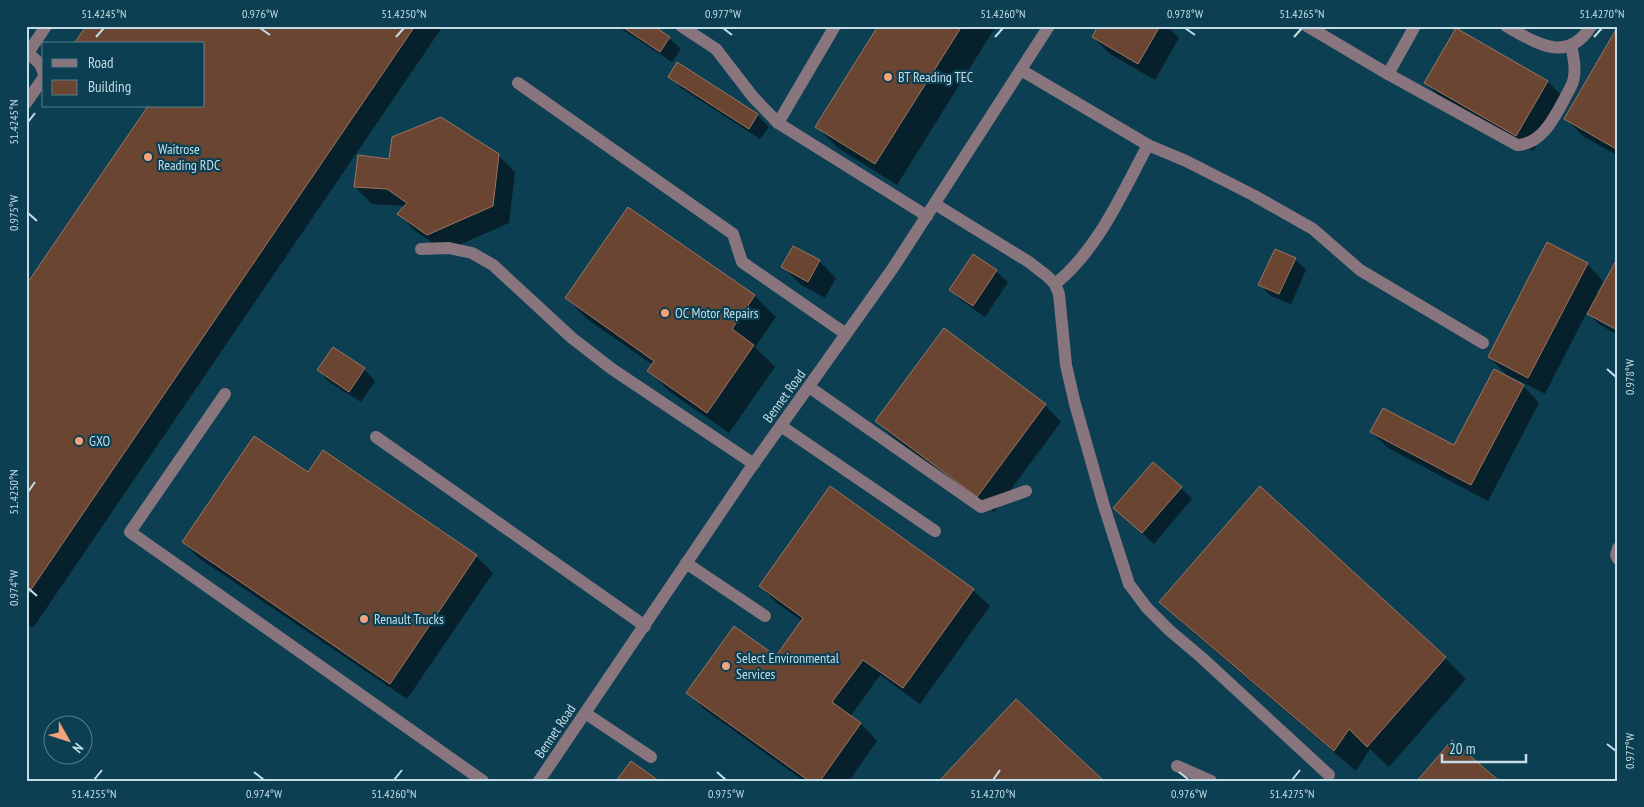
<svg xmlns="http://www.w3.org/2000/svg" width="1644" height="807" font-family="'PT Sans Narrow',sans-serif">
	<rect width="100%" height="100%" fill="#0c3f51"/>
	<!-- shadow -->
	<g fill="#0007">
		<path d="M88,26H443L33,628L26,623V288L204,106V44Z"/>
		<path d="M617,26H652L669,38L681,49L672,62Z"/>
		<path d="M880,26H996L897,185L838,148L817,127Z"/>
		<path d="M1100,26H1167L1179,38L1155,80L1110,54L1093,37Z"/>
		<path d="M1618,29V156L1583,136L1566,119Z"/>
		<path d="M677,64L757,115L769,127L760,139L681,88L669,76Z"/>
		<path d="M1548,82L1564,98L1533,151L1443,100L1426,83Z"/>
		<path d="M498,155L515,172L509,223L445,251L415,231L399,214L406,206L372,204L355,187L390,160Z"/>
		<path d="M628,209L755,296L776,317L755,347L775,367L729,433L670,392L649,371L653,365L587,319L566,298Z"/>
		<path d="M794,247L819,261L836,278L825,298L800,284L783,267Z"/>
		<path d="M973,255L996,271L1008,282L985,317L962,301L950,290Z"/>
		<path d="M1295,259L1306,270L1291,304L1271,296L1260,285Z"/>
		<path d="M1587,264L1603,281L1597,293L1599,294L1600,322L1618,332V335L1600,325L1587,312L1545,394L1506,374L1489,357Z"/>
		<path d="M364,369L375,381L361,402L329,382L318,370Z"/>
		<path d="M1523,386L1539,403L1488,501L1388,448L1371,432L1454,447Z"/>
		<path d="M1045,405L1061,422L994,512L893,437L877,421Z"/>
		<path d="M323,452L476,556L493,573L407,699L200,559L183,542L308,474Z"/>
		<path d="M1181,488L1192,499L1154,544L1115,508Z"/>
		<path d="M760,586L973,590L990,606L920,704L880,675L850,717L861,724L877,741L849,781H804L704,709L687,692L776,658L802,621L777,603Z"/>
		<path d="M1161,602L1445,658L1466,679L1389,767L1370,749L1356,771L1182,623Z"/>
	</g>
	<!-- building -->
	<g fill="#6a4532" stroke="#9e7561">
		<path d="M86,26H415L26,597V285L148,106H204V44H74Z"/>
		<path d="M621,26H654L670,37L660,52Z"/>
		<path d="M878,26H962L875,164L815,127Z"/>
		<path d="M1098,26H1160L1138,64L1092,37Z"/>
		<path d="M1618,26V150L1564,119Z"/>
		<path d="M1456,28L1548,81L1516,136L1424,83Z"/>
		<path d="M677,62L758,114L749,129L668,77Z"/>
		<path d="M441,117L499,154L493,206L427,235L397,214L407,203L387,189L354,187L358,155L389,159L392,137Z"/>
		<path d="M628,207L755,295L732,329L754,345L707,413L647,371L654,361L565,298Z"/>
		<path d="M1547,242L1588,263L1528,378L1488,357Z"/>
		<path d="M793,246L820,260L808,282L781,267Z"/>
		<path d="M1275,249L1296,258L1279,294L1258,285Z"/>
		<path d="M973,254L997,270L973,306L949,290Z"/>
		<path d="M1618,257V330L1587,314Z"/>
		<path d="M944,328L1046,404L977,497L875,421Z"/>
		<path d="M333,347L365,368L349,392L317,370Z"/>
		<path d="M1494,369L1524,385L1471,485L1370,432L1383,408L1454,445Z"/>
		<path d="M254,436L308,472L323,450L477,555L390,684L182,542Z"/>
		<path d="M1153,462L1182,487L1142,533L1113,508Z"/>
		<path d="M830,486L974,589L903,688L863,660L832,702L861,723L820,781H809L686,693L734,626L776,656L803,618L759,586Z"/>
		<path d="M1260,486L1446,657L1367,747L1349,729L1334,751L1159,602Z"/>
		<path d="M1016,699L1104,781H939Z"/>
		<path d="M1452,740L1499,781H1417Z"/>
		<path d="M631,761L659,781H616Z"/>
	</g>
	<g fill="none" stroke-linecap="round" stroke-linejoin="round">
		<!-- minor -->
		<g stroke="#88757e" stroke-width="12">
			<path d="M681,26L716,49L753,97L778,123L927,216"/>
			<path d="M1307,26L1388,74"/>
			<path d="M1415,26L1388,74L1517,145C1542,144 1554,118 1565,98C1568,91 1574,84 1574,76C1576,66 1573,55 1571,45"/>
			<path d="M1506,26C1535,42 1567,65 1591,26"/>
			<path d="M26,51L40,64L44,74"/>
			<path d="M28,53L46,26"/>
			<path d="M1021,70L1148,145L1186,161L1253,195L1313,229L1360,270L1483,343"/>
			<path d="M518,83L733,234L742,262L846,334"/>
			<path d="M26,103L44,77"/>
			<path d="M778,123L835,26"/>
			<path d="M935,204L1029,262L1047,276L1055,284L1059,294L1066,365L1075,404L1104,506L1129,584L1147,608L1169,630L1201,657L1329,775"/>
			<path d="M421,249L449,248L472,253L493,265L572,338L612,369L754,464"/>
			<path d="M1055,284C1098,250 1122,193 1148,145"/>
			<path d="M809,387L981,507L1026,491"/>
			<path d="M225,394L130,532L483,781"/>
			<path d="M781,426L935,531"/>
			<path d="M376,437L645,626"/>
			<path d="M1618,548L1616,555L1618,559"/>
			<path d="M686,563L765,616"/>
			<path d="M585,713L651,757"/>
			<path d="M1177,766L1211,781"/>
			<path d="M539,781L750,469L893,268L1049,26"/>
		</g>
	</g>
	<!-- ticks -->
	<path fill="none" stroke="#c4dde7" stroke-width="2" d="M260,28L270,35M723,28L732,35M1185,28L1195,35M96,37L104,28M396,37L404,28M995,37L1003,28M1294,37L1302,28M1594,37L1602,28M28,122L35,113M28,213L37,221M1607,369L1616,377M28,492L35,482M28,588L37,596M1607,744L1616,751M254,772L264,780M717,772L726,780M1179,772L1189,780M94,780L102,770M394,780L402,770M993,780L1000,770M1292,780L1300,770"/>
	<!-- markers -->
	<g fill="#f1a27b" stroke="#0c3f51" stroke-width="2">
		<circle cx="888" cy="77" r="5"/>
		<circle cx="148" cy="157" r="5"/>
		<circle cx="665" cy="313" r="5"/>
		<circle cx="79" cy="441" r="5"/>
		<circle cx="364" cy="619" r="5"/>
		<circle cx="726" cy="666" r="5"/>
	</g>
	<g text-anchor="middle" stroke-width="4.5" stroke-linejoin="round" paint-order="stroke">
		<!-- poi labels -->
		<g font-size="14" fill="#c4dde7" stroke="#0c3f51" text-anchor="start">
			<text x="898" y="82">BT Reading TEC</text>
			<text x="158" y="154">Waitrose<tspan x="158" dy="16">Reading RDC</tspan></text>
			<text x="675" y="318">OC Motor Repairs</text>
			<text x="89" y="446">GXO</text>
			<text x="374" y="624">Renault Trucks</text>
			<text x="736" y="663">Select Environmental<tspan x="736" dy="16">Services</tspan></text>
		</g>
		<!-- street labels -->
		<g font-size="14" fill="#c4dde7" stroke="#0c3f51">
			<text transform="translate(784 396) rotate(-54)" y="5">Bennet Road</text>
			<text transform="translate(555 731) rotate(-56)" y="5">Bennet Road</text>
		</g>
	</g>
	<!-- border -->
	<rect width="1644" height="807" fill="none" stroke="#0c3f51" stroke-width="55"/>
	<!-- legend -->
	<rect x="42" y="42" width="162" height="65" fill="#0c3f51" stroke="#567e8d"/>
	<rect x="52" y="59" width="25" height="8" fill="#88757e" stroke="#567e8d"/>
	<text x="88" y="68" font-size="15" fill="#c4dde7">Road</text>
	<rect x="52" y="80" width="25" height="15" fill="#6a4532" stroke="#567e8d"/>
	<text x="88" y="92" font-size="15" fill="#c4dde7">Building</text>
	<!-- north arrow -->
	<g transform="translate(68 740) rotate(129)"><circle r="24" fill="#0c3f51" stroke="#567e8d"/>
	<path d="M0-4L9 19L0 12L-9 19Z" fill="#f1a27b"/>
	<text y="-8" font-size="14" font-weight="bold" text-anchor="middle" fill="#c4dde7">N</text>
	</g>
	<!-- scale -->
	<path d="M1442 754v8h84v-8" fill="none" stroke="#c4dde7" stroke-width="2.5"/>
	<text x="1449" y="754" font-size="15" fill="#c4dde7" stroke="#0c3f51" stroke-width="4" paint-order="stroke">20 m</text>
	<rect x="28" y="28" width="1588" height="752" fill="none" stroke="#c4dde7" stroke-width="2"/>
	<g font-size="12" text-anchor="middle" fill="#c4dde7">
		<text x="104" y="18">51.4245°N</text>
		<text x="260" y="18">0.976°W</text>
		<text x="404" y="18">51.4250°N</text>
		<text x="723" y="18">0.977°W</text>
		<text x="1003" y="18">51.4260°N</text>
		<text x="1185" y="18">0.978°W</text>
		<text x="1302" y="18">51.4265°N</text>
		<text x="1602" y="18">51.4270°N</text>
		<text transform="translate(14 122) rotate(-90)" y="4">51.4245°N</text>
		<text transform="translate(14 213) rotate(-90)" y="4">0.975°W</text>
		<text transform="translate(1630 377) rotate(-90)" y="4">0.978°W</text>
		<text transform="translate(14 492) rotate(-90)" y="4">51.4250°N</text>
		<text transform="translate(14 588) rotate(-90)" y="4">0.974°W</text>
		<text transform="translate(1630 751) rotate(-90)" y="4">0.977°W</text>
		<text x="94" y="798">51.4255°N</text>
		<text x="264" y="798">0.974°W</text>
		<text x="394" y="798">51.4260°N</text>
		<text x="726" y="798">0.975°W</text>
		<text x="993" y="798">51.4270°N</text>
		<text x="1189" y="798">0.976°W</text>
		<text x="1292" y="798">51.4275°N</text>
	</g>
</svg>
